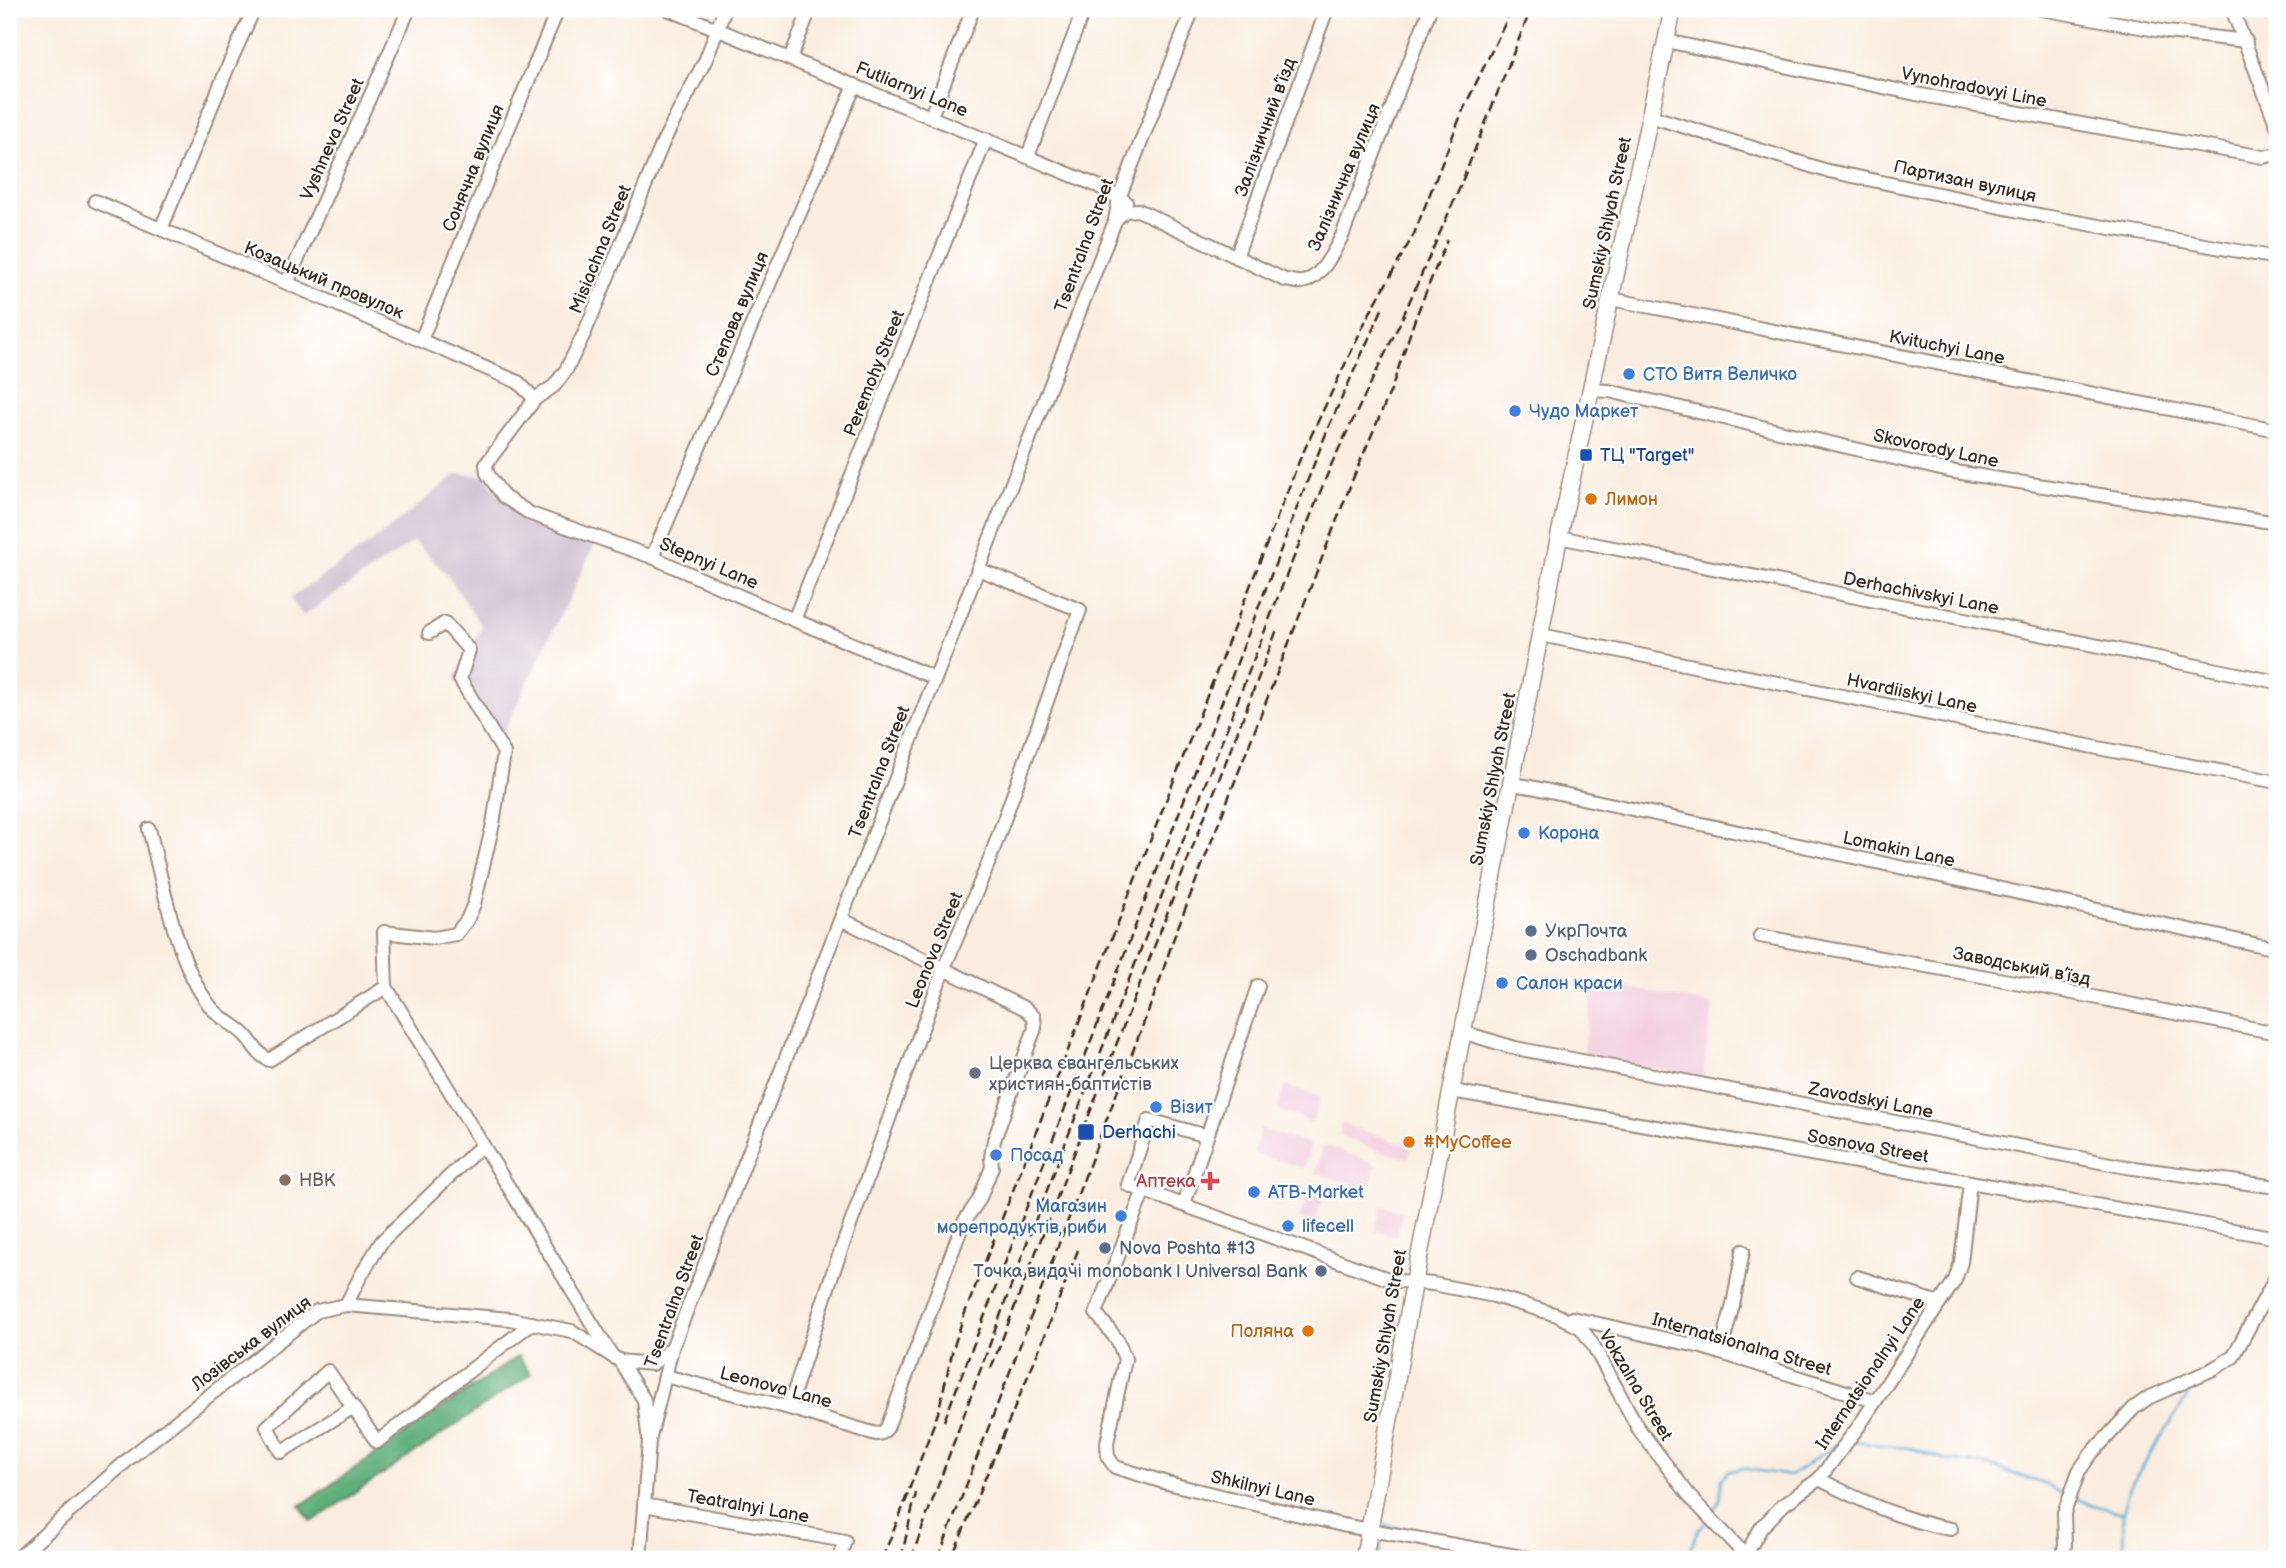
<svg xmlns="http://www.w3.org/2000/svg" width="2286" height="1568" font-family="'Balsamiq Sans',sans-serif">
	<rect width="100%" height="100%" fill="#fff"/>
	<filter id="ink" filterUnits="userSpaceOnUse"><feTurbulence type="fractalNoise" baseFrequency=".0143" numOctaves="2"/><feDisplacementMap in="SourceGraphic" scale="14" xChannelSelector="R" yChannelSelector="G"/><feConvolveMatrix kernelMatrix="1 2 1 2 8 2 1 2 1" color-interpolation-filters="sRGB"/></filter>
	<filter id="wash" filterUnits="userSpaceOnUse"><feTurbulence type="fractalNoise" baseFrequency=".00686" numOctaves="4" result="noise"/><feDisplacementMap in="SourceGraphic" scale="28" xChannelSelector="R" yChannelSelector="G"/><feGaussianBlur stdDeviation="1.57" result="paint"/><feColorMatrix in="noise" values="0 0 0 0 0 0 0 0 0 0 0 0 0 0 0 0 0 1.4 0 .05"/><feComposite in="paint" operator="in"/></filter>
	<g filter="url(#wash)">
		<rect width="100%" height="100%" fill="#faeddf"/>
		<!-- built -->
		<g fill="#f3cfdf">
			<path d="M1595,981L1713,1005L1703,1078L1583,1055Z"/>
			<path d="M1285,1086L1320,1097L1312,1122L1277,1110Z"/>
			<path d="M1341,1123L1411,1147L1409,1158L1379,1151L1340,1136Z"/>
			<path d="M1260,1129L1311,1144L1304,1168L1253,1153Z"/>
			<path d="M1324,1145L1376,1164L1369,1189L1315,1173Z"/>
			<path d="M1310,1186L1325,1191L1314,1225L1299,1219Z"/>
			<path d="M1381,1206L1403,1212L1397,1236L1375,1231Z"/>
		</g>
		<!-- industrial -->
		<path fill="#cfbdce" d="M457,474L485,476L501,498L596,542L504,731L491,724L454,679L482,627L446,573L414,541L303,616L290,598L374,541Z"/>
		<!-- forest -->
		<path fill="#5eaf7b" stroke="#4c6c4c" stroke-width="2" d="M518,1356L531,1374L312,1522L300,1506Z"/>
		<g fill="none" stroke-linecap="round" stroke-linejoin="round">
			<!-- stream -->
			<g stroke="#5db1d8" stroke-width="2.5">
				<path d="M1858,1441L1879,1446L1911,1448L1947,1460L1987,1465L2047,1485L2062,1494"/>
				<path d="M2076,1498L2089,1504L2123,1513"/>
				<path d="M1711,1514L1719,1502L1721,1479L1727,1472L1742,1468L1790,1476L1840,1442"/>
				<path d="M1384,1529L1385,1525L1439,1536"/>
				<path d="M1535,1554L1568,1559"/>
				<path d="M1378,1559L1383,1535"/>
				<path d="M1686,1559L1698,1530L1707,1520"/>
				<path d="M2124,1559L2123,1513L2131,1484L2196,1383"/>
			</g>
		</g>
	</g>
	<g filter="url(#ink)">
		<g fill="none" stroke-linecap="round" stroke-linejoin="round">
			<!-- minor casing -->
			<g stroke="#9a8c7e" stroke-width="16">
				<g id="minor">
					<path d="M668,9L1098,186L1126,202"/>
					<path d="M725,9L706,59L664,140L585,332L566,370L554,386L535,399L486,464L487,473L504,497L531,514L652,557L794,620L935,678"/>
					<path d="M2042,9L2167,32L2246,41"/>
					<path d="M2232,9L2277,126"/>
					<path d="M1666,41L1916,94L2263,157L2277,154"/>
					<path d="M790,59L810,9"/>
					<path d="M931,116L973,9"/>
					<path d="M1650,116L1824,170L2044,216L2277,258"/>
					<path d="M1028,156L1084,9"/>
					<path d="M95,201L518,382L535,399"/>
					<path d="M1115,220L1125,211L1138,210L1285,280C1290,280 1297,283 1302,282C1321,279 1334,251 1342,236L1430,9"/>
					<path d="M161,229L230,62L254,9"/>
					<path d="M1236,257L1327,9"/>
					<path d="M287,283L409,9"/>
					<path d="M1611,299L2277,430"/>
					<path d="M421,340L558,9"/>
					<path d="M1591,390L1609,391L1949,471L2277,523"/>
					<path d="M1559,537L2277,682"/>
					<path d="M652,557L855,85"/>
					<path d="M794,620L986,139"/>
					<path d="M429,633L445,623L469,650L460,679L504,753L493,824L474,904L467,920L456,934L434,938L384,932L386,987L612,1356"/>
					<path d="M1541,635L2103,749L2277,782"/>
					<path d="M1512,784L1531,787L2277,949"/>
					<path d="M149,829C163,883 176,963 210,1006C219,1018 232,1023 243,1033C253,1042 256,1054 269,1060L386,987"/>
					<path d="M1760,936L2037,986L2277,1033"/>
					<path d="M1462,1032L1515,1048L2126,1167L2277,1187"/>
					<path d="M1452,1091L1970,1182L2277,1238"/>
					<path d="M1207,1136L1149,1120L1128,1185L1391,1280L1433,1284L1494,1296L1557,1315L1581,1328L1593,1345L1638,1428L1692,1499L1749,1559"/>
					<path d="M1144,1190L1096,1313L1118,1341L1125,1359L1107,1443L1108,1457L1115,1467L1167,1483L1342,1525L1534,1559"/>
					<path d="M1184,1204L1258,986"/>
					<path d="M1857,1277L1939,1303"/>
					<path d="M346,1305L360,1277L382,1241L481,1146"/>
					<path d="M1572,1318L1702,1347L1875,1401"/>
					<path d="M1720,1353L1733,1305L1743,1251"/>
					<path d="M620,1361L644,1400L648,1434"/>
					<path d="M665,1376L786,1407L876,1434L882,1433L887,1428L963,1223L979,1200L992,1167L991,1157L994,1140L1035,1028L1034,1017L1026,1009L841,919"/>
					<path d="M786,1407L794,1392L832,1275L944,968L988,864L1080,610L978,569"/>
					<path d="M352,1408L281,1452L267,1427L328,1371L377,1442L532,1323"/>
					<path d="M1819,1479C1861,1501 1904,1521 1951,1529"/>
					<path d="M644,1505L845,1541L839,1559"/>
					<path d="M1745,1556L1761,1528L1783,1505L1819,1479L1859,1426L1955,1280L1961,1262L1970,1182"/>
					<path d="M17,1559L132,1456L317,1311L346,1305L510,1319L572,1331L620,1361L652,1364L672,1348"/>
					<path d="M640,1559L649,1441L672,1348L1115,221L1119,198L1193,9"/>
					<path d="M2062,1559L2065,1545L2064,1513L2079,1471L2091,1454L2134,1408L2148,1398L2211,1370L2233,1357L2277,1275"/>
				</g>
			</g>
			<!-- major casing -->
			<g stroke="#9a8c7e" stroke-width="19">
				<path id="major" d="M1364,1559L1414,1283L1559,537L1673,9"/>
			</g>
			<!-- minor -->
			<use href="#minor" stroke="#fff" stroke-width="12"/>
			<!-- major -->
			<use href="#major" stroke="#fff" stroke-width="16"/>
			<!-- rail -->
			<g stroke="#3b2a1e" stroke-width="2.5" stroke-dasharray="10 5" stroke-linecap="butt">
				<path d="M991,1368L1278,627"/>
				<path d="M944,1421L1305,487L1329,426L1384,305"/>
				<path d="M904,1503L938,1413L953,1349L963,1318L1300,459L1367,318L1414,234L1463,110L1512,9"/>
				<path d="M955,1550L1046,1333L1078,1250"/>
				<path d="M882,1559L908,1495"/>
				<path d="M901,1559L916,1493"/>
				<path d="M911,1559L1035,1221L1283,584L1332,463L1400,323L1457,194L1531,9"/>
				<path d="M938,1559L1159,983L1173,940L1354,476L1391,390L1415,319L1447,240"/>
			</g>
		</g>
	</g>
	<!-- markers -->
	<g fill="#3f7fe0" stroke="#fff" stroke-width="2.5">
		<circle cx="1629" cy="374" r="7"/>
		<circle cx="1515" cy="411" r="7"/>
		<circle cx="1524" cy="833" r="7"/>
		<circle cx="1502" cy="983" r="7"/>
		<circle cx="1156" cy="1107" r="7"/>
		<circle cx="996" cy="1155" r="7"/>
		<circle cx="1254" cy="1192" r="7"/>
		<circle cx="1121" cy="1216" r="7"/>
		<circle cx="1288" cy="1226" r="7"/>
	</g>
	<g fill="#1a4fb4" stroke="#fff" stroke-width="2.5">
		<rect x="1579" y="448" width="14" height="14" rx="3.5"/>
		<rect x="1077" y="1123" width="18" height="18" rx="3.5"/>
	</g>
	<g fill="#e8710a" stroke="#fff" stroke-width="2.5">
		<circle cx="1591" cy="499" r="7"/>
		<circle cx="1409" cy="1142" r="7"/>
		<circle cx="1308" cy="1331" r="7"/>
	</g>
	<g fill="#5c6f8a" stroke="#fff" stroke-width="2.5">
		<circle cx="1531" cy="931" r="7"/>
		<circle cx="1531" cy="955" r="7"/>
		<circle cx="1105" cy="1248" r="7"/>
		<circle cx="1321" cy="1271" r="7"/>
	</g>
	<circle fill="#6b7280" stroke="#fff" stroke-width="2.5" cx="975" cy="1073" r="7"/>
	<circle fill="#8d6e63" stroke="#fff" stroke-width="2.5" cx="285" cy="1180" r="7"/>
	<path fill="#e0444e" stroke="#fff" stroke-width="2.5" d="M1206.5 1170.5h7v7h7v7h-7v7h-7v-7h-7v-7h7z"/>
	<g text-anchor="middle" stroke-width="5" stroke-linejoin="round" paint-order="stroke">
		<!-- street labels -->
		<g font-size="18" fill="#3b2a1e" stroke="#fff">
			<text transform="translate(1974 87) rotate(11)" y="6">Vynohradovyi Line</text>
			<text transform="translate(912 89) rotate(22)" y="6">Futliarnyi Lane</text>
			<text transform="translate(1265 127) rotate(-70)" y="6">Залізничний в’їзд</text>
			<text transform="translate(332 139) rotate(-66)" y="6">Vyshneva Street</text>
			<text transform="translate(473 168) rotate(-68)" y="6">Сонячна вулиця</text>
			<text transform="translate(1344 177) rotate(-67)" y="6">Залізнична вулиця</text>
			<text transform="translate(1965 181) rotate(12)" y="6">Партизан вулиця</text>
			<text transform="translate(1607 223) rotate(-78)" y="6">Sumskiy Shlyah Street</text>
			<text transform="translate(1084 245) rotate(-70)" y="6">Tsentralna Street</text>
			<text transform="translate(600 249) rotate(-68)" y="6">Misiachna Street</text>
			<text transform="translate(324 280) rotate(23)" y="6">Козацький провулок</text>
			<text transform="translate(737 314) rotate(-67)" y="6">Степова вулиця</text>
			<text transform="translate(1947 347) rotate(11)" y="6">Kvituchyi Lane</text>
			<text transform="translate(874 373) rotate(-68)" y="6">Peremohy Street</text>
			<text transform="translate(1936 448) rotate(12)" y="6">Skovorody Lane</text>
			<text transform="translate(709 563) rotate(23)" y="6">Stepnyi Lane</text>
			<text transform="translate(1921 593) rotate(11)" y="6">Derhachivskyi Lane</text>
			<text transform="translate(1912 693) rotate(12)" y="6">Hvardiiskyi Lane</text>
			<text transform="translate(879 772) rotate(-69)" y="6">Tsentralna Street</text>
			<text transform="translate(1493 779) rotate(-79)" y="6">Sumskiy Shlyah Street</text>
			<text transform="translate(1899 849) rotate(12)" y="6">Lomakin Lane</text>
			<text transform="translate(934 950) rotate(-68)" y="6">Leonova Street</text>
			<text transform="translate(2022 966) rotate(11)" y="6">Заводський в’їзд</text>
			<text transform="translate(1871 1100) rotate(11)" y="6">Zavodskyi Lane</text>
			<text transform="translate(1868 1146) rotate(10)" y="6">Sosnova Street</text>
			<text transform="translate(674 1301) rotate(-70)" y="6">Tsentralna Street</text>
			<text transform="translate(1385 1336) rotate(-80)" y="6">Sumskiy Shlyah Street</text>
			<text transform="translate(251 1343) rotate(-37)" y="6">Лозівська вулиця</text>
			<text transform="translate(1742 1344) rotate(16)" y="6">Internatsionalna Street</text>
			<text transform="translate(1870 1373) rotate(-56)" y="6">Internatsionalnyi Lane</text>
			<text transform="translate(1636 1385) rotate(59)" y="6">Vokzalna Street</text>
			<text transform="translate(776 1387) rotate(15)" y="6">Leonova Lane</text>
			<text transform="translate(1263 1488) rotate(13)" y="6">Shkilnyi Lane</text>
			<text transform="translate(748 1506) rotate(10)" y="6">Teatralnyi Lane</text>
		</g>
		<!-- shop labels -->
		<g font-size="18" fill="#366cbe" stroke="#fff" text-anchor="start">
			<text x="1643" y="380">СТО Витя Величко</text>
			<text x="1529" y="417">Чудо Маркет</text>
			<text x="1538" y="839">Корона</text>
			<text x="1516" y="989">Салон краси</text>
			<text x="1170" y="1113">Візит</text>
			<text x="1010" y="1161">Посад</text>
			<text x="1268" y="1198">ATB-Market</text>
			<text x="1107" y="1212" text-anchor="end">Магазин<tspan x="1107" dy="21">морепродуктів, риби</tspan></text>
			<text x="1302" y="1232">lifecell</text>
		</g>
		<!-- transit labels -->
		<g font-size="18" fill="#164399" stroke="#fff" text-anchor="start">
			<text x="1600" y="461">ТЦ "Target"</text>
			<text x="1102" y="1138">Derhachi</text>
		</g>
		<!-- food labels -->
		<g font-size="18" fill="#c56008" stroke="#fff" text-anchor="start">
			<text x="1605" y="505">Лимон</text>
			<text x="1423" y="1148">#MyCoffee</text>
			<text x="1294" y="1337" text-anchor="end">Поляна</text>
		</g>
		<!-- service labels -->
		<g font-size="18" fill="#4e5e75" stroke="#fff" text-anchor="start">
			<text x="1545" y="937">УкрПочта</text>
			<text x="1545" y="961">Oschadbank</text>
			<text x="1119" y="1254">Nova Poshta #13</text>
			<text x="1307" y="1277" text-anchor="end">Точка видачі monobank | Universal Bank</text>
		</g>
		<!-- worship labels -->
		<g font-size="18" fill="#5b616d" stroke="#fff" text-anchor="start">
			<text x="989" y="1069">Церква євангельських<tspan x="989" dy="21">християн-баптистів</tspan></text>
		</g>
		<!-- education labels -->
		<g font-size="18" fill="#785e54" stroke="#fff" text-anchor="start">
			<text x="299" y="1186">НВК</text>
		</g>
		<!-- health labels -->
		<g font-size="18" fill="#be3a42" stroke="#fff" text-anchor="end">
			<text x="1196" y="1187">Аптека</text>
		</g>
	</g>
	<!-- margin -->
	<rect width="2286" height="1568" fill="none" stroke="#fff" stroke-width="35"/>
</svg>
